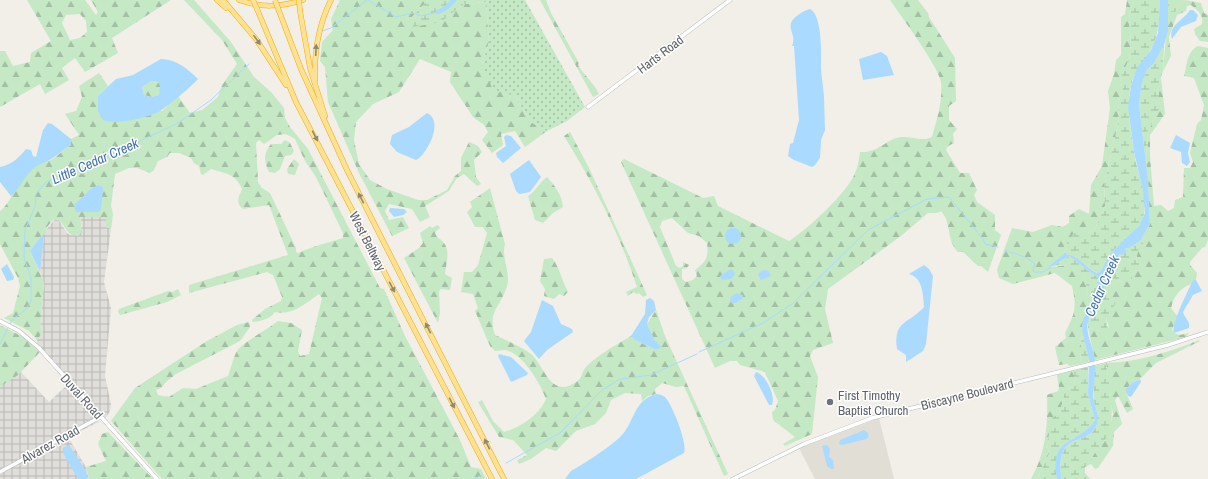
<svg xmlns="http://www.w3.org/2000/svg" width="1208" height="479" font-family="'Archivo Narrow',sans-serif">
	<defs>
		<pattern id="industrial-grid" width="8" height="8" patternUnits="userSpaceOnUse"><rect width="8" height="8" fill="#e0deda"/><path d="M0 4h8M4 0v8" fill="none" stroke="#b9b8b5"/></pattern>
		<pattern id="forest-firs" width="22" height="20" patternUnits="userSpaceOnUse"><rect width="22" height="20" fill="#c5e8c5"/><path d="M5 1l3.5 6h-7zM16 11l3.5 6h-7z" fill="#a3c0a4"/></pattern>
		<pattern id="wetland-marsh" width="20" height="14" patternUnits="userSpaceOnUse"><rect width="20" height="14" fill="#c5e8c5"/><path d="M1 5h8M5 5V1M11 12h8M15 12V8" fill="none" stroke="#a3c0a4"/></pattern>
		<pattern id="park-dots" width="8" height="8" patternUnits="userSpaceOnUse"><rect width="8" height="8" fill="#c5e8c5"/><path d="M2 2h.1M6 6h.1" fill="none" stroke="#a3c0a4" stroke-width="1.8" stroke-linecap="round"/></pattern>
	</defs>
	<rect width="100%" height="100%" fill="#f1efe8"/>
	<!-- industrial -->
	<g fill="url(#industrial-grid)">
		<path d="M80,217H107L106,227L111,229L104,282L111,308L105,376L111,404L110,411L105,419L37,344V340L43,332L40,327L44,283L40,272L44,238L42,235L55,219L59,220L67,233L71,235L82,227Z"/>
		<path d="M21,372L49,402L69,383L92,411L99,422L68,437L86,467L89,479H0V387Z"/>
	</g>
	<!-- education -->
	<path fill="#e1ded6" d="M879,418L894,479H815L799,448Z"/>
	<!-- forest -->
	<g fill="url(#forest-firs)" fill-rule="evenodd">
		<path d="M27,0H85L96,15L98,12L91,0H171L112,38L118,53L85,72L75,58L62,68L69,80L45,94L40,84L0,107V51H5L13,66L30,62L31,53L51,41ZM80,14L86,21L87,32L80,38L70,40L62,23L66,15Z"/>
		<path d="M184,0H194L231,42L254,77L271,92L284,108L285,118L290,127L308,149L380,288L384,289L405,336L460,440L471,467L481,469L486,479H162L111,421L135,388L207,341L237,325L249,322L250,327L240,341L176,374L166,382L161,388L156,390L158,395L169,397L183,388L196,389L228,376C231,368 233,358 237,351C243,342 267,330 278,321L291,323L302,330L298,351L300,356L309,354L322,298L319,294C306,303 292,316 275,312C270,319 262,321 253,322L252,320L265,309L281,301L282,297L273,275L267,272L189,293V285L288,255L269,205L243,209C235,203 239,197 242,189C235,173 226,174 211,169L203,175L201,174L199,166L194,163L191,158L179,153H170L167,157L158,161L154,170L150,173L137,168H129L115,174L111,206L113,214L111,229L106,227V217H80L82,231L80,236C65,235 68,229 59,220L54,219L47,227L46,234L42,235L30,251L44,282L40,327L43,332L37,340L29,331L4,318L13,313L20,286L18,278L0,244V211C7,207 14,191 19,184C25,176 33,167 42,162C45,161 48,161 51,160C58,156 64,149 71,145V139L79,135L65,114L76,111L82,97L79,86L99,73L108,86L98,96L162,111L178,96L190,113L202,110L218,97L222,85L237,64L222,40ZM286,134L295,139L305,161L316,177L343,233V238C328,243 313,246 298,253L296,252V248L270,193L262,188L258,182L256,143L259,140L264,144L277,135Z"/>
		<path d="M340,0H428L412,17L441,22L464,4L486,2L489,42L482,64L515,96L531,122L547,131L525,147L515,131L501,134L503,145L492,153L482,140L488,132L484,125L473,117L450,82L451,72L420,59L399,92L373,104L356,122L354,140L359,164L370,180L387,189L418,200H427L447,190L455,176L461,171V158L469,142L478,146L482,152L474,160L476,177L481,184L477,186L464,174L456,179L449,191L425,206L430,217L420,222L412,209L389,204L385,211L389,220L403,217L409,228L392,236L359,173L328,102L325,67L320,61L322,42L333,30L331,19Z"/>
		<path d="M540,0H546L551,13L579,63L578,65C584,75 594,83 599,94L593,97Z"/>
		<path d="M890,0H918L928,13L929,17L955,58L956,101L949,106V120L957,129L953,134L954,143L948,146L946,150L960,173H969L977,190L974,195L977,202L995,215V230L1001,235L988,272L981,266H978L963,252H958C946,240 952,223 941,211L937,213H928L901,236L828,289L825,309L833,343L813,350L810,356L818,377L812,434L785,446L783,444L795,437L773,420L772,412L775,410L778,401L765,372L740,365L737,361H730L715,368L621,162L624,159L703,198L714,196L718,206L789,241C808,229 847,193 855,173C858,167 859,159 860,152C879,153 886,139 901,137C913,136 921,142 932,137C937,119 943,100 941,82C938,66 901,16 890,0ZM672,218L688,233L699,236L707,243C709,257 706,262 695,270L697,276L693,280L686,282L682,279V269L687,268L689,265L683,262V266L680,268L676,266L660,227L662,221Z"/>
		<path d="M1127,0H1133L1129,19L1131,43L1129,60L1120,78L1123,91L1118,103L1119,120L1104,184L1105,206L1095,229L1088,234L1067,241L1064,254L1049,267C1069,265 1069,263 1085,278L1089,302L1091,305L1083,319L1080,364L1069,366L1068,364L1059,365L1055,347L1066,338L1065,333C1075,314 1077,307 1072,286L1055,273L1013,284L999,278L997,270L1012,228L1033,232L1052,225L1063,227L1069,223V216L1079,209L1089,214L1091,185L1102,166L1110,108L1108,91L1114,74L1116,60L1121,55V17L1125,14Z"/>
		<path d="M1185,0L1201,3L1204,13L1208,15V42L1200,41L1195,34L1194,29L1202,24C1204,15 1197,10 1191,5L1187,6L1186,11L1177,15L1169,37L1171,56L1163,71L1168,12H1175Z"/>
		<path d="M1198,46L1208,48V240L1205,247L1202,248L1190,262V265L1197,273L1196,280H1193L1191,284C1180,288 1174,296 1171,308L1178,317L1172,329L1174,333L1180,335L1189,333L1186,337L1095,360L1088,328L1103,332L1109,327L1106,317L1111,285L1121,280L1132,279L1134,271L1142,270L1143,266L1136,261L1138,250L1145,245L1140,241L1150,224L1148,180L1145,155L1148,148L1147,133L1159,110V84L1161,78L1165,114L1150,135V156L1154,206L1161,205L1168,211L1174,208L1175,200L1183,197L1184,168H1190L1193,162L1190,153L1197,124L1201,120L1204,105L1194,78L1184,76C1187,65 1187,51 1198,46Z"/>
		<path d="M151,81L158,82L161,86L159,95L151,97L144,95L142,87Z"/>
		<path d="M570,132L589,168L647,295L643,297L639,293L637,294L633,292L628,296L626,292L637,287C620,234 593,183 564,136Z"/>
		<path d="M285,140L290,143L294,151L291,155L285,156L280,169L275,173L269,172C264,162 263,153 271,144H281Z"/>
		<path d="M294,159L299,164L295,175L288,174L287,169Z"/>
		<path d="M547,177C555,186 562,195 563,207L553,213L543,223L535,220L528,196C536,191 539,183 547,177Z"/>
		<path d="M490,188L505,244C501,257 511,273 507,286C501,307 487,311 495,335C508,341 520,346 531,354C544,365 551,400 576,382C582,378 581,375 584,370C589,360 621,342 631,336L635,340L656,350L660,347L654,339L647,324L656,310L665,336L728,474L724,476L684,386L676,387L662,383L655,389L656,394L648,396L642,401L641,394L625,393L611,400L606,413L595,424L576,431L556,451L546,448L531,459L519,464L517,460L527,455L513,440L499,437L478,402L482,400L493,421L504,432C520,428 540,414 546,399C541,384 522,352 505,350C502,350 498,351 495,351L490,346L475,311L478,308L473,294L461,292L464,272H472L478,265L487,233L483,227H475L467,212L472,207L470,202Z"/>
		<path d="M438,225L440,228L435,232C436,238 440,238 443,242C451,250 446,264 445,274L452,278L450,290L441,289L439,291L440,313L438,323L404,258L419,248L423,243L420,233L430,226L432,228Z"/>
		<path d="M552,258C561,270 561,279 568,292L564,296L559,294L554,299L544,296L545,289L540,281L544,259Z"/>
		<path d="M178,289L181,295L167,302L120,315L118,312L119,309L168,291L172,292Z"/>
		<path d="M0,325L23,337L40,352L18,375L0,387Z"/>
		<path d="M1199,340L1200,341L1156,363L1140,379L1132,383L1125,390L1133,409L1127,413L1118,396L1115,400L1122,424L1114,432L1113,446L1098,468L1095,469L1091,464L1092,456L1105,440L1113,415L1106,363C1137,362 1170,352 1199,340Z"/>
		<path d="M1072,371L1076,380L1072,387L1065,390L1060,413L1047,445L1049,454L1037,479H1031C1046,453 1048,424 1047,395L1058,391L1059,388L1057,375Z"/>
		<path d="M108,432L153,479H154H89L86,467L106,461L98,444L102,434Z"/>
	</g>
	<!-- wetland -->
	<g fill="url(#wetland-marsh)">
		<path d="M428,0H489L486,2L464,4L441,22L413,27L412,17Z"/>
		<path d="M1133,0H1160V3C1159,19 1159,35 1151,49C1144,62 1134,71 1131,86C1126,107 1131,131 1134,152C1137,175 1153,205 1139,226C1133,235 1121,243 1113,251C1107,257 1106,269 1098,273C1085,268 1078,255 1064,254L1067,241L1074,233L1088,234L1095,229L1105,206L1104,184L1119,120L1118,103L1123,91L1120,78L1129,60L1131,43L1129,19Z"/>
		<path d="M1168,0H1185L1175,12H1168Z"/>
		<path d="M1164,45L1163,71L1159,84V110L1147,133L1148,148L1145,155L1139,104L1142,83L1147,70L1154,63Z"/>
		<path d="M1140,241L1145,245L1144,248L1138,250L1136,261L1143,266L1142,270L1134,271L1132,279L1128,282L1121,280L1111,285V298L1116,300L1112,313L1106,317L1108,330L1103,332L1088,328V321L1102,297L1107,272L1120,254L1127,248H1129Z"/>
		<path d="M1069,256C1080,263 1087,271 1098,277L1096,295L1091,305L1089,302L1085,278C1074,268 1068,263 1053,266Z"/>
		<path d="M1082,331L1089,359L1088,362L1080,364Z"/>
		<path d="M1106,363C1109,388 1118,417 1105,440C1100,449 1092,452 1091,464L1085,467V473L1090,479H1061C1056,427 1087,450 1097,424C1098,419 1097,416 1096,412C1092,396 1094,381 1095,366Z"/>
		<path d="M1088,367V394L1095,420C1078,447 1053,431 1057,479H1037L1049,454L1047,445L1052,418L1060,413L1065,390L1072,387L1076,380L1072,371Z"/>
	</g>
	<!-- park -->
	<path fill="url(#park-dots)" d="M489,0H525L585,107L567,121L547,131L531,122L515,96L493,90L482,64L489,42L486,2Z"/>
	<!-- water -->
	<g fill="#aadaff" fill-rule="evenodd">
		<path d="M1160,0H1168V30L1164,45L1154,63L1147,70L1142,83L1139,104L1148,180L1150,224L1140,241L1129,248H1127L1125,249L1127,251L1121,255L1120,254C1115,260 1110,265 1108,271C1104,279 1105,290 1102,298C1098,306 1090,313 1088,322C1085,334 1094,348 1095,360C1096,372 1094,383 1093,394C1093,403 1100,416 1097,424C1086,450 1056,427 1061,479H1057C1048,435 1080,445 1095,420L1088,394L1089,359L1082,331L1083,319L1096,295L1098,277C1087,271 1080,263 1069,256L1053,266L1048,267L1064,254C1079,255 1084,267 1097,273L1101,271L1111,253L1139,226L1145,213L1143,191L1134,152L1128,107L1131,86L1137,68L1151,50L1158,33Z"/>
		<path d="M810,9C823,15 821,58 821,70L824,96L825,130L821,140L820,158L815,165L812,167L794,160L788,156L790,144L793,143L799,120L794,46H792C798,33 782,26 798,15C802,12 806,10 810,9Z"/>
		<path d="M1190,10H1193L1198,15L1196,21L1181,27L1172,39C1168,25 1184,20 1190,10Z"/>
		<path d="M881,52L887,56L894,75L863,80L859,59Z"/>
		<path d="M161,59C176,59 188,69 198,79C193,85 167,107 160,111C148,118 116,125 103,120L98,111V96L116,79L133,75ZM151,81L158,82L160,86L159,95L151,97L144,95L142,87Z"/>
		<path d="M427,113C446,122 424,158 416,160L397,152L390,144L392,135L409,127Z"/>
		<path d="M48,123L52,124L71,139V145C64,149 58,155 51,159C44,163 38,164 32,170C24,177 18,191 11,196L0,182V167C11,165 19,158 26,149L31,150L33,156L36,157L43,130Z"/>
		<path d="M506,135L511,136L521,148L503,163L497,157L496,153L506,146L504,137Z"/>
		<path d="M1176,135L1190,143L1188,153L1190,162L1187,166L1182,163L1181,152L1170,148Z"/>
		<path d="M529,160L541,177L530,192L519,194L516,191L510,174Z"/>
		<path d="M98,185L103,187V189L101,209L99,212H76L74,205L91,189Z"/>
		<path d="M390,208L404,209L407,212L403,215L394,217L389,211Z"/>
		<circle cx="733" cy="236" r="8"/>
		<path d="M42,235L44,237L40,272L30,251Z"/>
		<path d="M7,264L14,277L13,280L7,281L1,269Z"/>
		<path d="M924,265L929,269L933,276L926,344L923,351L906,362V355L897,349C893,320 909,324 924,307C923,294 923,278 909,274Z"/>
		<path d="M731,269L735,273L734,276L730,279L722,280L720,276Z"/>
		<path d="M764,270L769,271L771,276L761,280L758,275L760,272Z"/>
		<path d="M1193,280H1196L1202,291L1193,295L1183,312C1184,318 1191,321 1189,328L1174,333C1170,326 1189,289 1193,280Z"/>
		<path d="M736,293L743,295V298L736,303H731L730,298Z"/>
		<path d="M650,298L654,301L656,310L649,317L647,324L654,339L661,347L656,350L635,340L631,336L645,314L646,300Z"/>
		<path d="M542,300L553,306L561,324L572,329L573,332L547,350L539,359L524,341L531,332Z"/>
		<path d="M499,354L511,357L528,373L527,375L511,382L498,356Z"/>
		<path d="M756,372C765,374 776,395 772,405H769L754,376Z"/>
		<path d="M1140,379L1141,382L1131,397L1128,396L1125,390L1132,383Z"/>
		<path d="M656,394C659,394 662,395 665,397C672,404 688,444 684,453L636,479H565L571,471C584,464 608,448 619,438C635,424 632,401 656,394Z"/>
		<path d="M864,430L867,432L869,436L867,439L842,445L839,444L840,440Z"/>
		<path d="M69,445L86,471L88,479H78L63,453V448Z"/>
		<path d="M827,445L830,449L829,457L833,460L834,469H831L827,466L822,446Z"/>
	</g>
	<g fill="none" stroke-linecap="round" stroke-linejoin="round">
		<!-- stream -->
		<g stroke="#aadaff" stroke-width="1">
			<path d="M368,0L396,17L413,13L421,16L438,12"/>
			<path d="M322,31L331,28L367,0"/>
			<path d="M1005,250L1027,258L1035,264L1033,269L1034,272H1043L1051,267"/>
			<path d="M0,344L12,320L25,310L31,302V278L24,258L25,230L35,207L36,194L47,181L61,178L178,123L211,100L249,64"/>
			<path d="M699,352L763,323L792,304L868,230L927,199L949,197L983,239L985,244L998,247"/>
			<path d="M506,463L560,433L602,390L620,379L651,375L697,354"/>
			<path d="M474,479L482,475"/>
		</g>
		<!-- river -->
		<path stroke="#aadaff" stroke-width="4.5" d="M438,12L446,8L454,0"/>
		<!-- secondary casing -->
		<g stroke="#b6babf" stroke-width="4.5">
			<g id="secondary">
				<path d="M588,107L730,0"/>
				<path d="M0,321L19,331L39,348L157,479"/>
				<path d="M0,472L100,417"/>
				<path d="M733,479L804,444L872,418L1168,345L1208,332"/>
			</g>
		</g>
		<!-- highway casing -->
		<g stroke="#f9ab00" stroke-width="5.5">
			<g id="highway">
				<path d="M217,0L226,8"/>
				<path d="M223,0L256,39L286,85"/>
				<path d="M239,0C261,8 280,7 303,0"/>
				<path d="M257,9L296,102L492,479"/>
				<path d="M279,11L301,69L347,170L504,479"/>
				<path d="M300,11L310,68L325,116"/>
				<path d="M315,80C314,51 318,26 331,0"/>
			</g>
		</g>
		<!-- secondary -->
		<use href="#secondary" stroke="#fff" stroke-width="3.5"/>
		<!-- highway -->
		<use href="#highway" stroke="#fde293" stroke-width="4.5"/>
		<!-- highway-bridge casing -->
		<g stroke="#f9ab00" stroke-width="5.5" stroke-linecap="butt">
			<g id="highway-bridge">
				<path d="M253,0L257,9"/>
				<path d="M275,0L279,11"/>
				<path d="M299,0L300,11"/>
			</g>
		</g>
		<!-- highway-bridge -->
		<use href="#highway-bridge" stroke="#fde293" stroke-width="4.5"/>
	</g>
	<!-- one-way arrows -->
	<defs><path id="oneway-solid" d="M-6-.8H1V-3.2L6.5 0L1 3.2V.8H-6Z"/></defs>
	<g fill="#8e8975">
		<use href="#oneway-solid" transform="translate(257 40) rotate(54)"/>
		<use href="#oneway-solid" transform="translate(316 50) rotate(-87)"/>
		<use href="#oneway-solid" transform="translate(315 136) rotate(63)"/>
		<use href="#oneway-solid" transform="translate(361 198) rotate(-117)"/>
		<use href="#oneway-solid" transform="translate(392 287) rotate(62)"/>
		<use href="#oneway-solid" transform="translate(428 328) rotate(-117)"/>
		<use href="#oneway-solid" transform="translate(452 403) rotate(62)"/>
		<use href="#oneway-solid" transform="translate(487 444) rotate(-117)"/>
	</g>
	<!-- markers -->
	<circle fill="#6b7280" stroke="#fff" stroke-width="1.5" cx="830" cy="402" r="4"/>
	<g text-anchor="middle" stroke-width="3" stroke-linejoin="round" paint-order="stroke">
		<!-- street labels -->
		<g font-size="13" fill="#5f6368" stroke="#fff">
			<text transform="translate(660 54) rotate(-37)" y="5">Harts Road</text>
			<text transform="translate(368 241) rotate(63)" y="5">West Beltway</text>
			<text transform="translate(967 394) rotate(-14)" y="5">Biscayne Boulevard</text>
			<text transform="translate(82 396) rotate(48)" y="5">Duval Road</text>
			<text transform="translate(50 444) rotate(-29)" y="5">Alvarez Road</text>
		</g>
		<!-- worship labels -->
		<g font-size="13" fill="#5b616d" stroke="#fff" text-anchor="start">
			<text x="838" y="400">First Timothy<tspan x="838" dy="15">Baptist Church</tspan></text>
		</g>
		<!-- water labels -->
		<g font-size="14" font-style="italic" fill="#4174aa" stroke="#fff">
			<text transform="translate(95 161) rotate(-24)" y="5">Little Cedar Creek</text>
			<text transform="translate(1102 286) rotate(-66)" y="5">Cedar Creek</text>
		</g>
	</g>
</svg>
